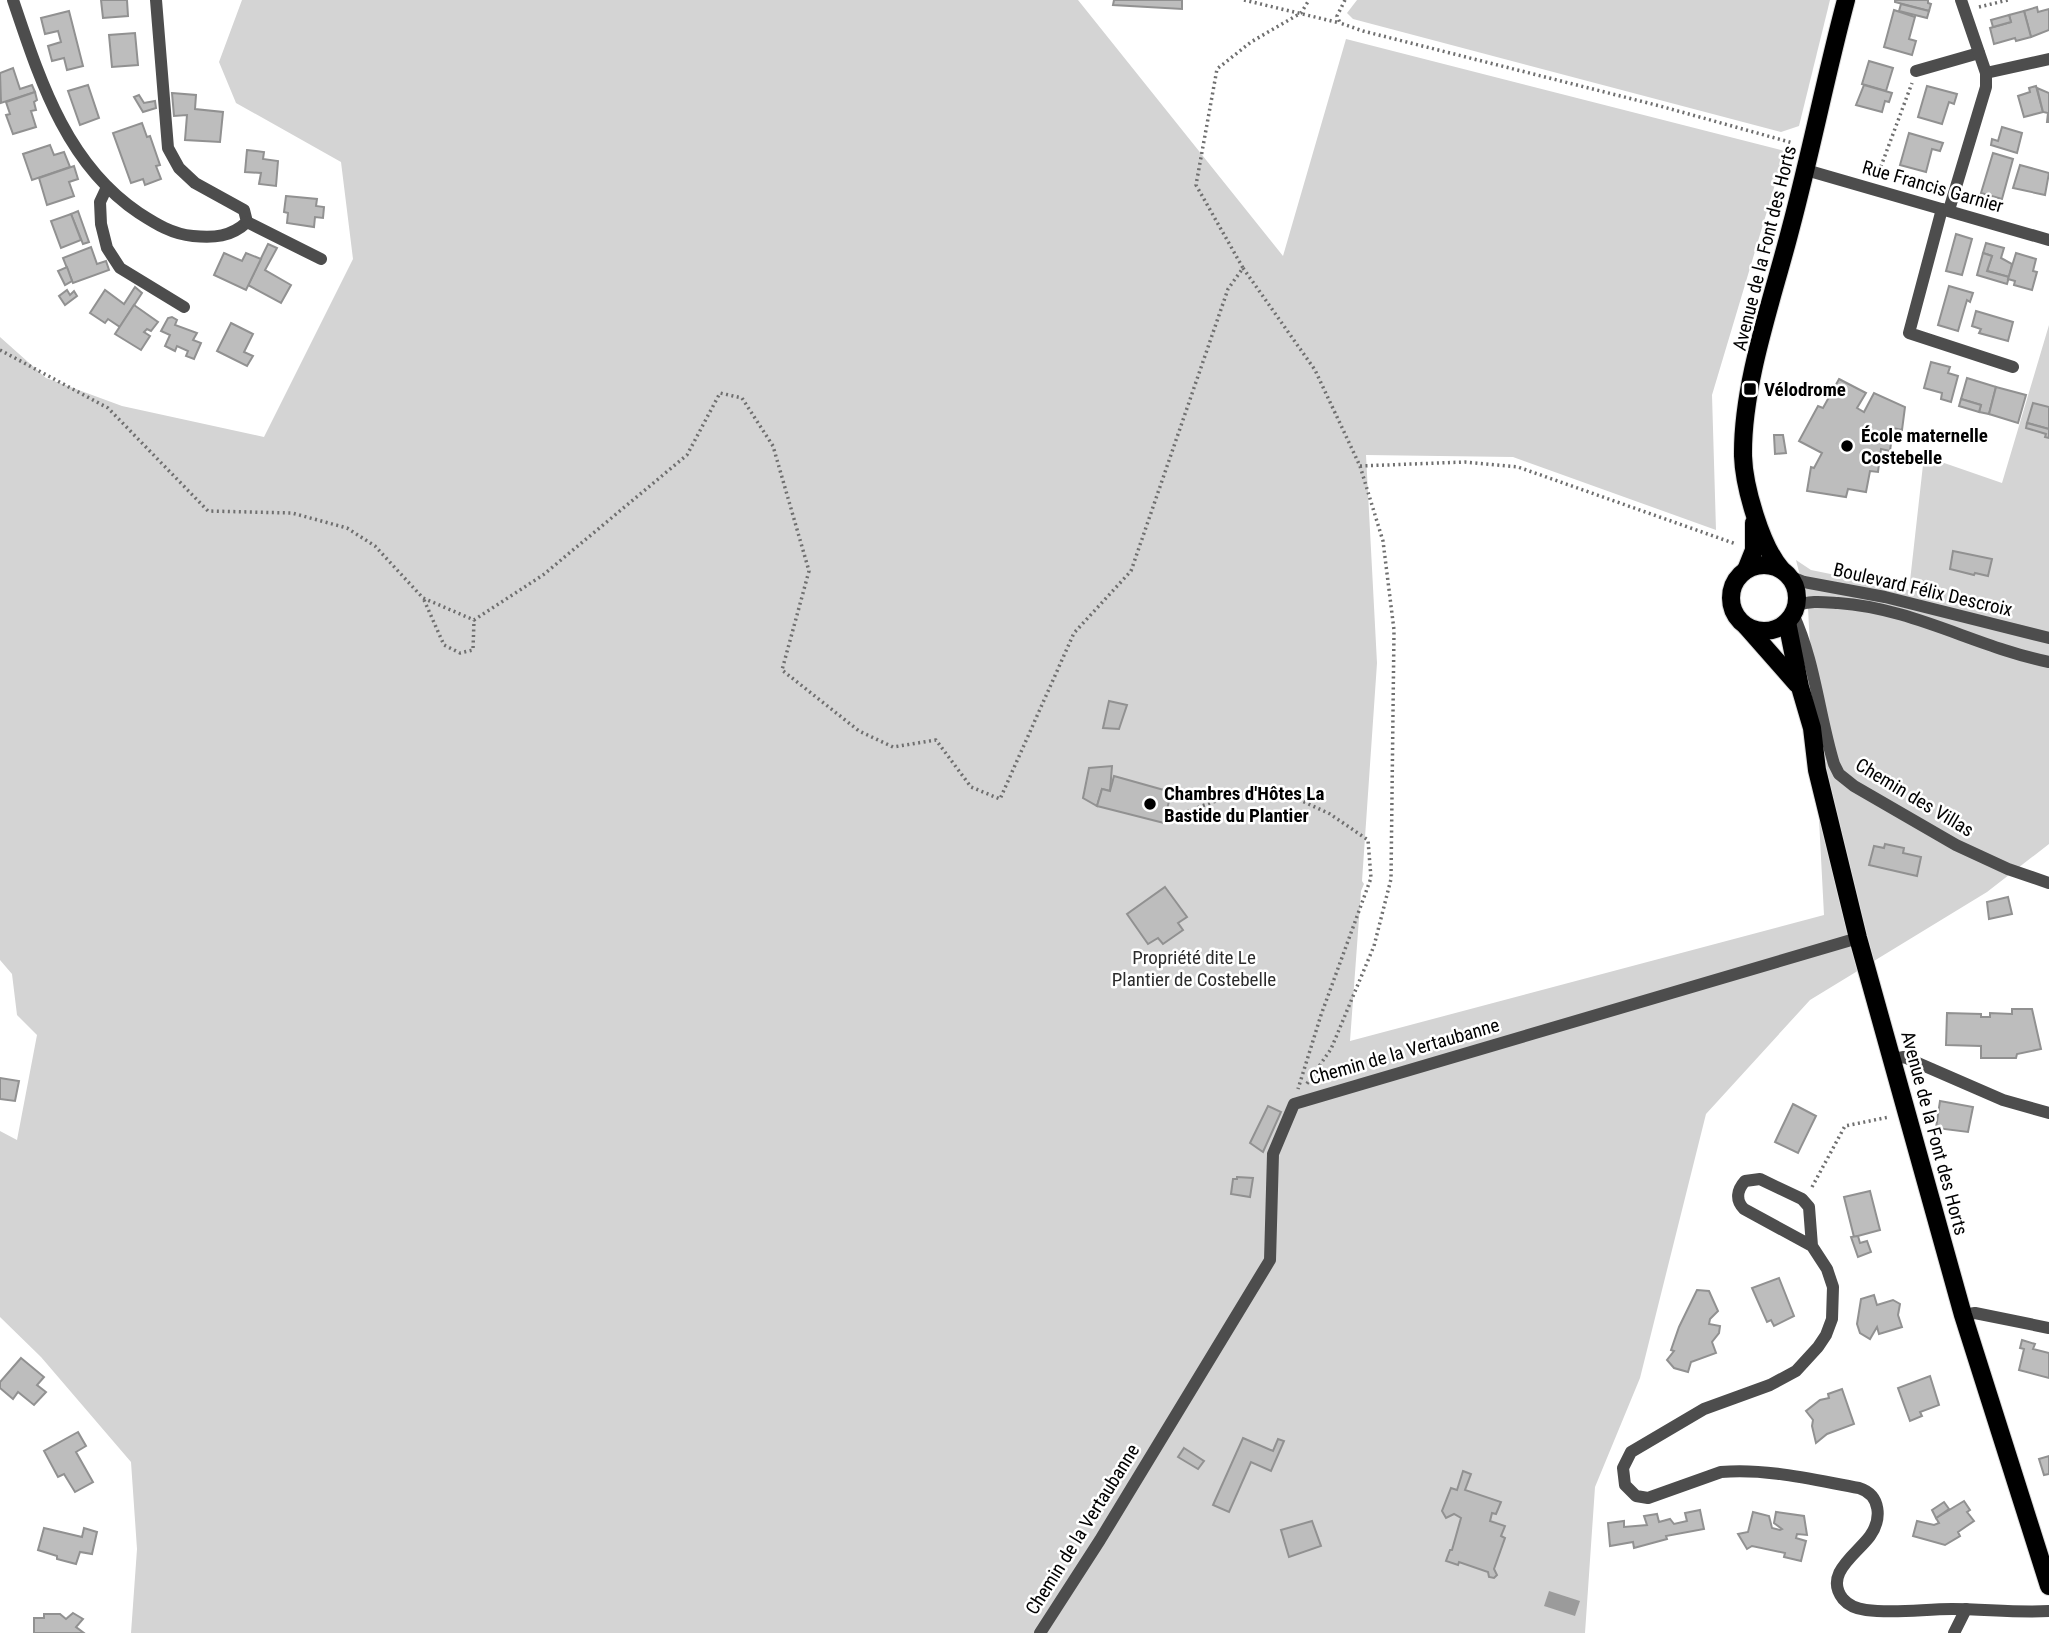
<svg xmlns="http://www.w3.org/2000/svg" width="2049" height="1633" font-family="'Roboto Condensed',sans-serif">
	<rect width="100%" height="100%" fill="#fff"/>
	<!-- green -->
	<g fill="#d4d4d4">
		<path d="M242,0H1078L1283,256L1346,39L1785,151L1712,395L1716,530L1513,457L1366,455L1377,663L1362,881L1364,884L1361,891L1350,1041L1824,915L1808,608L1796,560L1811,570L1909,590L1924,456L2002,483L2049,325V844L1987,892L1810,1000L1706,1114L1640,1378L1595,1487L1585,1633H131L137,1549L131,1462L41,1357L0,1317V1131L17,1140L37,1035L17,1015L12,974L0,960V337L46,378L122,406L264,437L353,259L341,162L236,103L219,62Z"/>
		<path d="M1357,0H1830L1799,126L1781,132L1353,19L1347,13Z"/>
	</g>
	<!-- water -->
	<path fill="#9b9b9b" d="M1549,1591L1580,1601L1575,1616L1544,1606Z"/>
	<!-- building -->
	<g fill="#bdbdbd" stroke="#919191" stroke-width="2">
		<path d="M101,0H127L128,16L103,18Z"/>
		<path d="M1114,0H1182V9L1113,5Z"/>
		<path d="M1895,0H1928V3L1931,4L1929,11L1895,2Z"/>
		<path d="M1901,4L1929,11L1927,18L1899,11Z"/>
		<path d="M2037,7L2038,12L2049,9V30L2031,37L2024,11Z"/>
		<path d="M1894,10L1915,17L1909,39L1916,41L1912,55L1884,47Z"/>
		<path d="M69,11L83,66L67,70L64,58L52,61L48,46L61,42L58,31L45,34L41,18Z"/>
		<path d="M2024,11L2031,37L2016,41L2015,38L1994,44L1990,28L2011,22L2009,15Z"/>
		<path d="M2009,15L2011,22L1993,27L1991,20Z"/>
		<path d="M135,33L138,65L112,67L109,35Z"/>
		<path d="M1869,61L1893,68L1886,91L1862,84Z"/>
		<path d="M13,68L20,89L32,85L35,92L1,103L0,73Z"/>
		<path d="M88,85L99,118L80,125L68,91Z"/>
		<path d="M1864,85L1892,93L1889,102L1885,101L1882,112L1856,105Z"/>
		<path d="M1927,86L1957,94L1954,104L1949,102L1942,124L1918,117Z"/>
		<path d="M2036,86L2043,112L2024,117L2018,96L2030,92L2029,88Z"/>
		<path d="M2037,88L2049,93V122H2047L2048,113L2043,112Z"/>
		<path d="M35,92L37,100L34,102L36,110L31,111L36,127L13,134L6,115L10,114L6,102Z"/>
		<path d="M172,93L196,95L195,109L223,112L220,142L185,140L187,115L174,116Z"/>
		<path d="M139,95L144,103L155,101L156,108L143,112L134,97Z"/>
		<path d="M142,123L147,137L150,136L160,165L156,166L161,179L145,185L143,179L131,183L113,133Z"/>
		<path d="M2002,127L2022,133L2017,153L1991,145L1992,139L1998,141Z"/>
		<path d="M1909,133L1943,143L1940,151L1932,149L1926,172L1900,165Z"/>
		<path d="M50,145L54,155L64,152L70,167L32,180L23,154Z"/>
		<path d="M247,150L264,152L263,159L278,161L276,186L259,184L261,173L245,172Z"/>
		<path d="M1993,153L2013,159L2002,199L1981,193Z"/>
		<path d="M2020,165L2049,173L2045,195L2013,188Z"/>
		<path d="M74,166L78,179L69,182L74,196L47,205L39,178Z"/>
		<path d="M286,196L317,199L316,206L324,207L323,218L315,217L314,227L287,223L288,213L284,212Z"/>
		<path d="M78,211L89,242L83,244L71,214Z"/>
		<path d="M71,214L81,240L61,248L51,221Z"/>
		<path d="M1956,234L1972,239L1962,275L1946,271Z"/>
		<path d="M1986,243L2004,248L2001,258L2012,264L2009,277L1987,271L1992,256L1983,253Z"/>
		<path d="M268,244L277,248L265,270L291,285L281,303L248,285Z"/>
		<path d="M91,247L97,264L106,261L109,270L73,283L63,258Z"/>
		<path d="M224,253L242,261L246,253L261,259L246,290L214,275Z"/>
		<path d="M1983,253L1992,256L1987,271L2009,277L2007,284L1977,275Z"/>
		<path d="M2016,253L2036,259L2033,271L2037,272L2032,290L2014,285L2015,281L2008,279Z"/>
		<path d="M67,267L72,281L65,285L58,271Z"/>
		<path d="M1949,286L1973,293L1970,302L1967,300L1958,331L1938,325Z"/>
		<path d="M135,287L142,293L120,327L108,319L105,323L90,313L105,290L124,304Z"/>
		<path d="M67,290L70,295L74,291L77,296L65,305L59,296Z"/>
		<path d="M134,305L158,322L151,331L147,329L144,332L150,336L141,350L115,334Z"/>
		<path d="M1976,311L2013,322L2008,341L1979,333L1981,329L1972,326Z"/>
		<path d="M172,317L177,320L175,325L197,333L193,340L201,343L194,359L186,356L188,351L177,346L175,351L165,346L170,335L161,331L168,318Z"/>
		<path d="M231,323L253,334L244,352L253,356L247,366L217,351Z"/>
		<path d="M1931,362L1950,367L1948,373L1958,376L1951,402L1941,399L1942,393L1924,388Z"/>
		<path d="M1967,378L1996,387L1989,414L1979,412L1981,405L1961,399Z"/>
		<path d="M1839,379L1866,393L1857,408L1864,412L1874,393L1905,407L1902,430L1893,428L1890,451L1881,449L1878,472L1870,471L1866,492L1848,489L1846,497L1807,491L1811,467L1814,468L1822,453L1799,441L1818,406L1823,408Z"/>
		<path d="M1996,387L2026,395L2018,423L1989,414Z"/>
		<path d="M1961,399L1981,405L1979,412L1959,406Z"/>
		<path d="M2033,403L2049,407V429L2027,423Z"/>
		<path d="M2027,423L2049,429V438L2045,437L2046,434L2026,428Z"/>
		<path d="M1774,435H1783L1786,453L1775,454Z"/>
		<path d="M1953,551L1992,559L1988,576L1975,573L1974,575L1950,569Z"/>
		<path d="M1109,701L1127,705L1119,729L1103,728Z"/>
		<path d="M1112,766L1110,791L1102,789L1097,806L1083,798L1089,768Z"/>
		<path d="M1114,776L1171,792L1164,823L1097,806L1102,789L1110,791Z"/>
		<path d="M1885,844L1904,848L1903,853L1921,857L1917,876L1869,865L1874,846L1884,848Z"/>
		<path d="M1165,887L1187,917L1178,923L1183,930L1163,944L1158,938L1148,944L1127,914Z"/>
		<path d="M2008,897L2012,914L1989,919L1987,902Z"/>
		<path d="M2012,1009H2032L2041,1049L2017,1054L2016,1058H1981V1046L1946,1045L1947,1013L1981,1014V1017H1990V1013L2012,1014Z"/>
		<path d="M0,1078L19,1081L15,1101L0,1099Z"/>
		<path d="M1940,1101L1973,1107L1968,1132L1936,1128Z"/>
		<path d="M1793,1104L1816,1116L1798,1153L1775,1142Z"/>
		<path d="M1268,1106L1281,1112L1263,1152L1250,1143Z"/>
		<path d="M1237,1177L1253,1178L1250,1197L1231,1194L1233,1179H1237Z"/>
		<path d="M1870,1191L1880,1230L1854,1237L1844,1197Z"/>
		<path d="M1858,1236L1860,1243L1867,1241L1871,1252L1858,1257L1851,1237Z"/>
		<path d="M1779,1278L1794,1316L1774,1326L1771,1320L1767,1322L1752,1288Z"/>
		<path d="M1697,1290L1709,1291L1718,1311L1710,1319L1709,1324L1720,1326L1719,1333L1712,1342L1716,1353L1691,1362L1688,1372L1674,1368L1667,1360L1674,1351L1671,1350L1679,1327Z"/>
		<path d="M1874,1295L1877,1305L1893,1300L1900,1304L1898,1315L1902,1327L1879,1334L1877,1327L1870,1339L1860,1333L1857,1324L1861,1299Z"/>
		<path d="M2022,1340L2035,1344L2033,1349L2049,1353V1378L2019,1370L2024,1349L2020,1348Z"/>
		<path d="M21,1358L44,1377L37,1385L46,1392L34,1405L18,1392L13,1399L0,1388V1382Z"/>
		<path d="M1930,1376L1939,1405L1920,1412L1922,1416L1910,1421L1898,1388Z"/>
		<path d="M1842,1389L1854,1424L1827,1434L1816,1443L1812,1426L1813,1420L1806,1411L1820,1400L1829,1398L1828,1394Z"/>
		<path d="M78,1432L86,1446L76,1452L93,1482L75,1492L64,1474L58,1477L44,1451Z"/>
		<path d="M1243,1438L1273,1451L1278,1439L1284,1441L1271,1471L1251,1462L1229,1512L1213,1505Z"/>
		<path d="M1184,1448L1204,1461L1198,1469L1178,1457Z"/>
		<path d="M2049,1456V1474L2044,1475L2039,1459Z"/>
		<path d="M1463,1471L1471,1474L1465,1490L1501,1502L1496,1514L1492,1513L1490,1521L1505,1526L1501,1536L1505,1538L1494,1569L1497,1575L1494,1578L1489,1577L1488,1572L1459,1562L1458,1565L1446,1561L1450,1550H1452L1461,1518L1454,1514L1446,1518L1442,1511L1451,1488L1457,1490Z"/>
		<path d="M1964,1501L1970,1510L1967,1512L1974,1521L1958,1532L1960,1536L1945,1545L1913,1536L1917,1521L1934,1525L1939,1523L1936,1518Z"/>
		<path d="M1944,1502L1949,1509L1936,1518L1932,1510Z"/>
		<path d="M1700,1510L1704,1529L1666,1536L1667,1539L1634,1548L1633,1542L1610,1546L1608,1523L1624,1521V1527L1647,1525L1644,1516L1657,1514L1659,1522L1670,1519L1674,1524L1687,1521L1685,1513Z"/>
		<path d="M1753,1512L1769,1516L1772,1528L1780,1530L1782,1529L1774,1523L1776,1512L1804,1516L1807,1535L1797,1534L1796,1538L1806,1541L1801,1561L1784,1557L1785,1553L1752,1546L1747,1549L1738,1534L1748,1532Z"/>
		<path d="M1312,1521L1321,1546L1289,1557L1281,1530Z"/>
		<path d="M44,1528L82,1537L84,1528L97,1532L92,1554L80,1552L76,1564L57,1559V1556L38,1550Z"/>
		<path d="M73,1613L83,1619L76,1627L84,1633H34V1618H44V1614H60L66,1619Z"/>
	</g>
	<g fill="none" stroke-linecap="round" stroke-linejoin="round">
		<!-- major casing -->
		<g stroke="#dbdbdb" stroke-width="20">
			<g id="major">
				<circle cx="1764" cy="598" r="33"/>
				<path d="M1746,570L1754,550V523"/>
				<path d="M1782,570C1761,547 1744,486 1743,456C1742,383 1773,298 1791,227C1811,152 1826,75 1846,0"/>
				<path d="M1787,622L1800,687L1812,728L1817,770L1858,938L1963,1315L2049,1586"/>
				<path d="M1746,626L1797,684"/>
			</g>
		</g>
		<!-- path -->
		<g stroke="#6f6f6f" stroke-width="3.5" stroke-dasharray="2 3.5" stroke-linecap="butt">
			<path d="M1244,0L1340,23"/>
			<path d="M1345,0L1337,16L1340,23L1363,31L1660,106L1793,143"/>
			<path d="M1979,7L2008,0"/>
			<path d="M1877,177L1912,83"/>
			<path d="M1243,268L1315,370L1360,466L1383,541L1394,630L1391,879L1374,946L1331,1049L1306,1085"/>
			<path d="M0,350L108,408L208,511L292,513L347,528L375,546L423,598L474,620L543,575L687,455L720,393L742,398L773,446L809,571L782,670L859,731L893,747L936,740L971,787L1000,799L1074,633L1131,571L1228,289L1243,268L1196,185L1217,69L1251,42L1301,13L1309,0"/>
			<path d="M1360,466L1465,462L1518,467L1736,544"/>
			<path d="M424,600L444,645L460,653L473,650L474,620"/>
			<path d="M1177,815L1238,793L1287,794L1330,814L1368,840L1371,878L1321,1015L1298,1089"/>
			<path d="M1812,1187L1845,1126L1889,1117"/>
		</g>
		<!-- minor -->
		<g stroke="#4d4d4d" stroke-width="12">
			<path d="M13,0C40,80 66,164 139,213C156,224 172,234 193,236C214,238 231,237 247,222L244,210L195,183L179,168L168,148L156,0"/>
			<path d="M1916,71L1979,53"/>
			<path d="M1986,73L2049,59"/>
			<path d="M1806,170L2049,240"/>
			<path d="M107,187L100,202L101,224L107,248L120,268L184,307"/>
			<path d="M1942,209L1909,333L2013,367"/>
			<path d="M1949,210L1986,87V73L1961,0"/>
			<path d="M247,222L321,259"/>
			<path d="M1789,576L1804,582L1885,597L2049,638"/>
			<path d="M1796,606C1809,600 1824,602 1838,603C1913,608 1976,647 2049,662"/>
			<path d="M1793,614C1815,661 1819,715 1834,764L1839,774L1854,786L1956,845L2008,869L2049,883"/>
			<path d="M1893,1059L1904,1057L2003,1100L2049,1113"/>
			<path d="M1812,1246L1744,1209C1735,1200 1737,1190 1745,1181L1760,1179L1802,1199L1809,1207L1812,1246L1827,1269L1833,1287L1832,1319L1826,1335L1818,1347L1796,1371L1770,1385L1704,1409L1631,1452L1623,1468L1625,1485L1636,1496L1648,1498L1721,1472C1767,1468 1814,1480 1859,1488C1881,1495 1882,1519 1870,1536C1857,1554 1823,1574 1843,1599C1849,1606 1858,1609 1866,1610C1895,1614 1924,1609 1952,1609C1984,1609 2017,1613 2049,1611"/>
			<path d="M1963,1315L1975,1313L2049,1328"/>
			<path d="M1040,1633L1100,1540L1270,1260L1273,1154L1294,1104L1858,938"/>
			<path d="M1954,1633L1966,1609"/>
		</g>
		<!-- major -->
		<use href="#major" stroke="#000" stroke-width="18"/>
	</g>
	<!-- markers -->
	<g fill="#000" stroke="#fff" stroke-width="2.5">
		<rect x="1743" y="382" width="14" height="14" rx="3.5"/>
		<circle cx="1847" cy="446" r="7"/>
		<circle cx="1150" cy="804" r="7"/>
	</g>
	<g text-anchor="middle" stroke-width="5" stroke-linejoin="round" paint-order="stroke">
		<!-- street labels -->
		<g font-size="19" fill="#000" stroke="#fff">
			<text transform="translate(1933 186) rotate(16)" y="7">Rue Francis Garnier</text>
			<text transform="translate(1764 248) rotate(-76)" y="7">Avenue de la Font des Horts</text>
			<text transform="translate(1923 589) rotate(13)" y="7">Boulevard Félix Descroix</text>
			<text transform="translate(1915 797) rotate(31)" y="7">Chemin des Villas</text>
			<text transform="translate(1404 1051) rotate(-16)" y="7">Chemin de la Vertaubanne</text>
			<text transform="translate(1935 1133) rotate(75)" y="7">Avenue de la Font des Horts</text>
			<text transform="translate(1082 1529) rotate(-58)" y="7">Chemin de la Vertaubanne</text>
		</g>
		<!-- poi labels -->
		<g font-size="19" font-weight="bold" fill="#000" stroke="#fff" text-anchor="start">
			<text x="1764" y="396">Vélodrome</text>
			<text x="1861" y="442">École maternelle<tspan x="1861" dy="22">Costebelle</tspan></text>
			<text x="1164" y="800">Chambres d'Hôtes La<tspan x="1164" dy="22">Bastide du Plantier</tspan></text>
		</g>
		<!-- park labels -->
		<g font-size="19" fill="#2b2b2b" stroke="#fff">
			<text x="1194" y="964">Propriété dite Le<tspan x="1194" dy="22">Plantier de Costebelle</tspan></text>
		</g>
	</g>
</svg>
